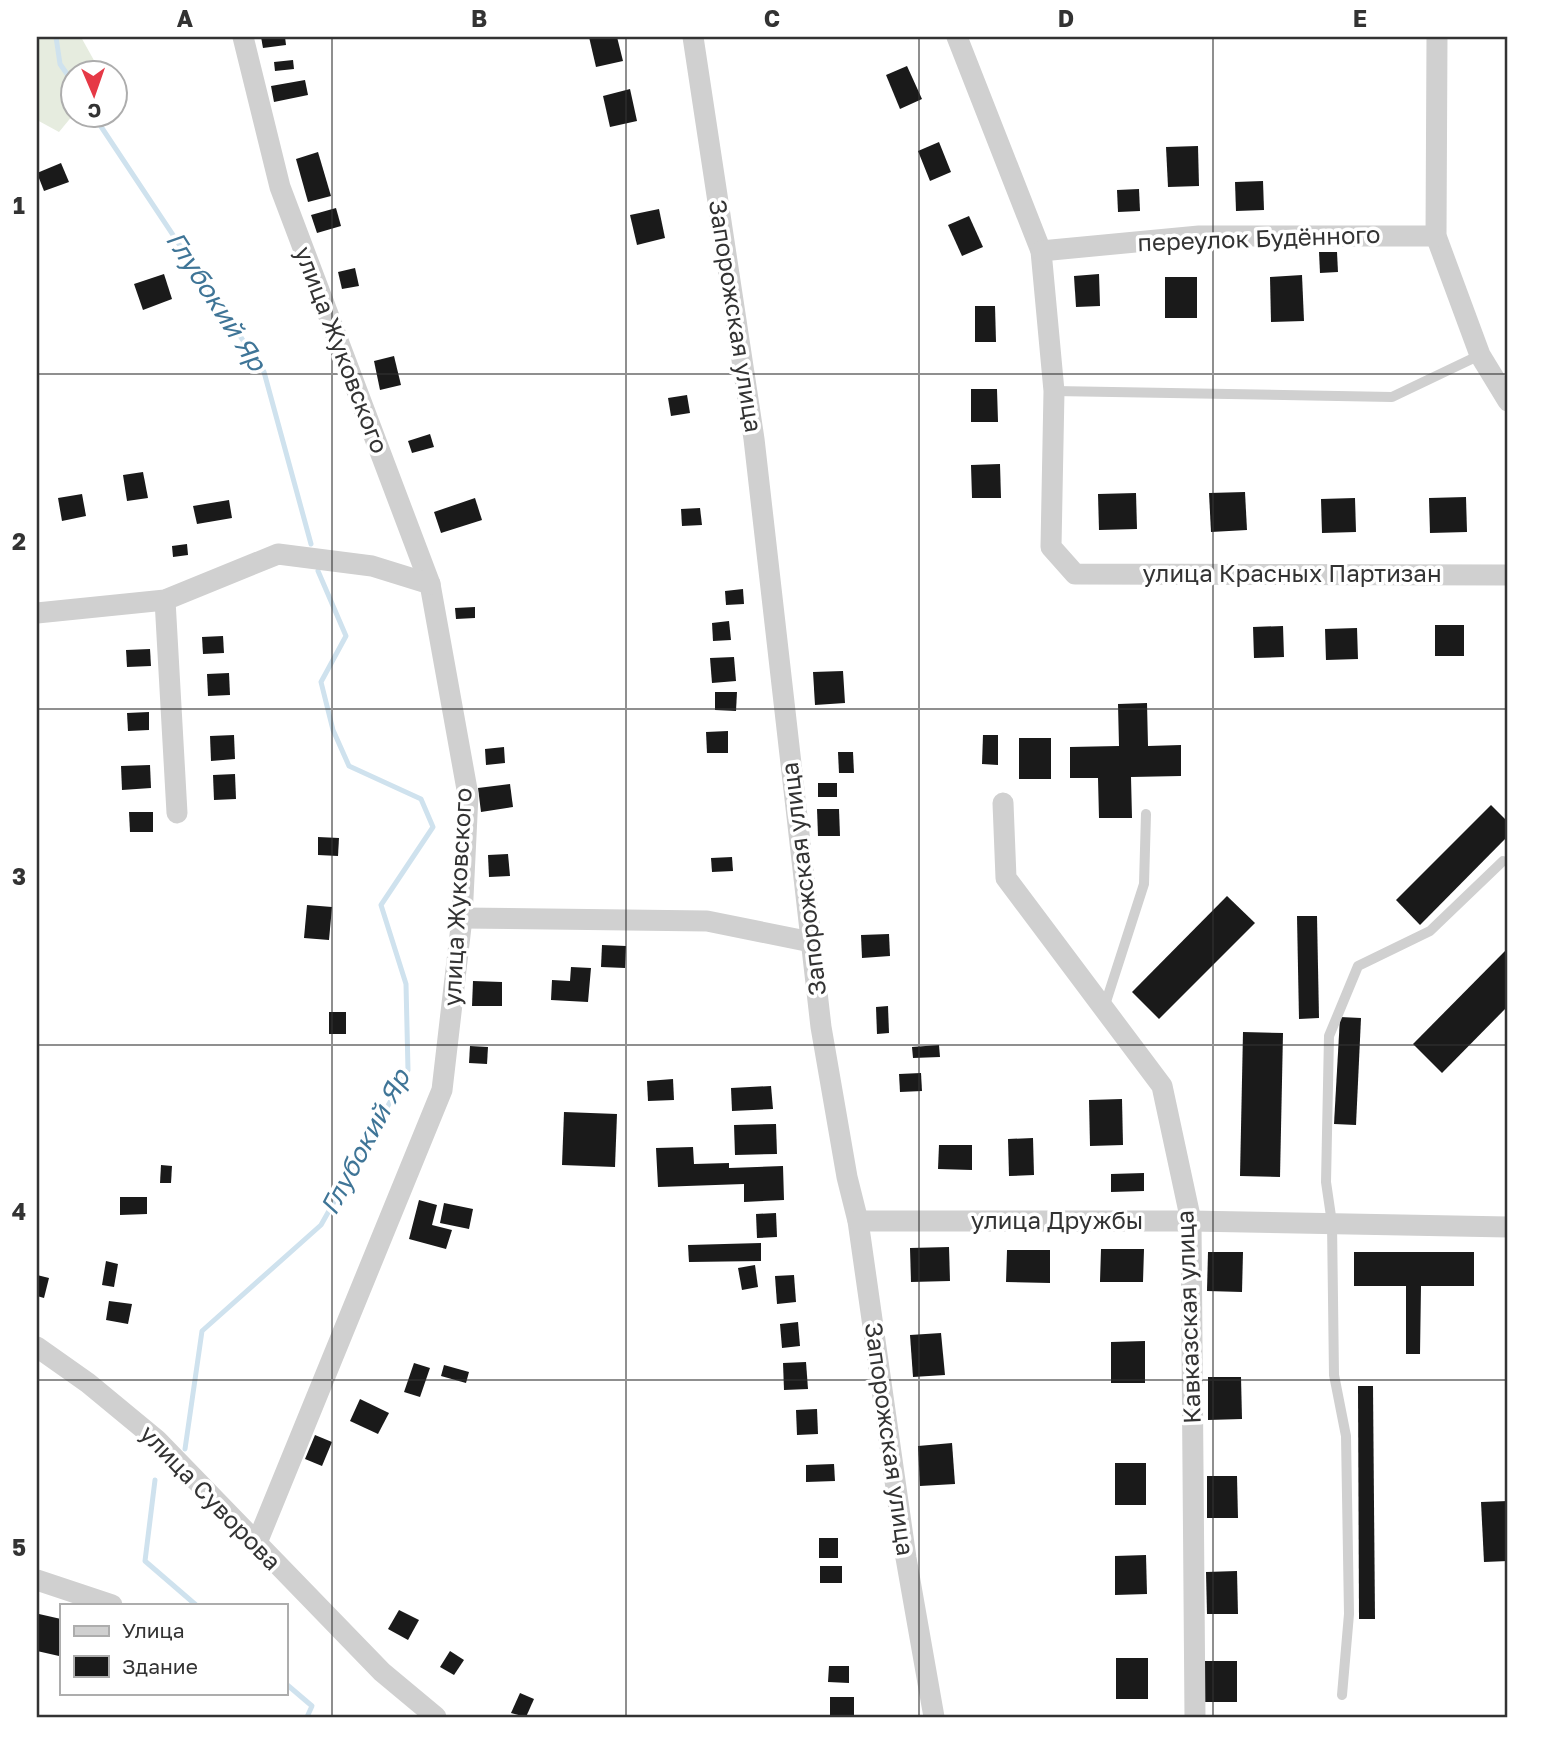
<svg xmlns="http://www.w3.org/2000/svg" width="1545" height="1754" font-family="'Golos Text',sans-serif">
	<rect width="100%" height="100%" fill="#fff"/>
	<!-- green -->
	<path fill="#e6ecdf" d="M37,37H81L101,73L74,74L73,115L59,132L37,120Z"/>
	<g fill="none" stroke-linecap="round" stroke-linejoin="round">
		<!-- stream -->
		<g stroke="#cfe2ee" stroke-width="5">
			<path d="M56,37L60,64L74,84"/>
			<path d="M94,116L264,372L311,544"/>
			<path d="M185,1449L202,1331L321,1225L408,1070L406,984L381,905L433,827L421,799L349,766L333,730L321,682L346,636L318,571"/>
			<path d="M155,1480L145,1561L196,1605"/>
			<path d="M285,1683L312,1706L307,1717"/>
		</g>
	</g>
	<!-- building -->
	<g fill="#1a1a1a">
		<path d="M261,37H285L286,45L263,48Z"/>
		<path d="M589,37H617L623,61L596,67Z"/>
		<path d="M293,60L294,69L275,71L274,62Z"/>
		<path d="M907,66L922,99L900,109L886,75Z"/>
		<path d="M305,80L308,95L274,102L271,86Z"/>
		<path d="M630,89L637,121L610,127L603,96Z"/>
		<path d="M939,142L951,172L930,181L918,151Z"/>
		<path d="M1198,146L1199,186L1168,187L1166,147Z"/>
		<path d="M318,152L331,196L308,202L296,159Z"/>
		<path d="M61,163L69,182L44,191L37,173Z"/>
		<path d="M1263,181L1264,210L1236,211L1235,182Z"/>
		<path d="M1139,189L1140,211L1118,212L1117,190Z"/>
		<path d="M336,208L341,226L317,233L311,215Z"/>
		<path d="M659,209L665,238L637,245L630,215Z"/>
		<path d="M969,216L983,247L962,256L948,225Z"/>
		<path d="M1319,252H1337L1338,272L1320,273Z"/>
		<path d="M355,268L359,286L342,289L338,272Z"/>
		<path d="M164,274L172,299L143,310L134,284Z"/>
		<path d="M1099,274L1100,306L1076,307L1074,276Z"/>
		<path d="M1302,275L1304,321L1271,322L1270,277Z"/>
		<rect x="1165" y="277" width="32" height="41"/>
		<path d="M975,306H995L996,342H975Z"/>
		<path d="M394,356L401,385L380,390L374,361Z"/>
		<path d="M971,389H997L998,422H971Z"/>
		<path d="M687,395L690,413L671,416L668,398Z"/>
		<path d="M430,434L434,447L412,453L408,441Z"/>
		<path d="M1000,464L1001,498H972L971,465Z"/>
		<path d="M143,472L148,498L127,501L123,475Z"/>
		<path d="M1245,492L1247,530L1211,532L1209,493Z"/>
		<path d="M1136,493L1137,529L1099,530L1098,494Z"/>
		<path d="M82,494L86,516L62,521L58,498Z"/>
		<path d="M1466,497L1467,532L1430,533L1429,498Z"/>
		<path d="M475,498L482,520L441,533L434,512Z"/>
		<path d="M1355,498L1356,532L1322,533L1321,499Z"/>
		<path d="M229,500L232,518L197,524L193,506Z"/>
		<path d="M700,508L702,525L682,526L681,509Z"/>
		<path d="M187,544L188,555L173,557L172,546Z"/>
		<path d="M743,589L744,604L726,605L725,591Z"/>
		<path d="M475,607V618L456,619L455,608Z"/>
		<path d="M729,621L731,640L713,641L712,623Z"/>
		<rect x="1435" y="625" width="29" height="31"/>
		<path d="M1283,626L1284,657L1254,658L1253,627Z"/>
		<path d="M1357,628L1358,659L1326,660L1325,629Z"/>
		<path d="M223,636L224,653L203,654L202,637Z"/>
		<path d="M150,649L151,666L127,667L126,650Z"/>
		<path d="M734,657L736,681L712,683L710,658Z"/>
		<path d="M843,671L845,703L815,705L813,672Z"/>
		<path d="M229,673L230,695L208,696L207,674Z"/>
		<path d="M715,692H737L736,711L715,710Z"/>
		<path d="M1147,703L1148,746L1181,745V776L1131,777L1132,818H1099L1098,778H1070V747L1119,746L1118,704Z"/>
		<path d="M149,712V730L128,731L127,713Z"/>
		<path d="M728,731V753H707L706,732Z"/>
		<path d="M234,735L235,759L211,761L210,736Z"/>
		<path d="M983,735H998V765L982,764Z"/>
		<rect x="1019" y="738" width="32" height="41"/>
		<path d="M504,747L505,763L486,765L485,749Z"/>
		<path d="M838,752H853L854,773H839Z"/>
		<path d="M150,765L151,788L122,790L121,766Z"/>
		<path d="M235,774L236,799L214,800L213,775Z"/>
		<rect x="818" y="783" width="19" height="14"/>
		<path d="M510,784L513,807L481,812L478,788Z"/>
		<path d="M1491,805L1508,822V836L1420,925L1396,900Z"/>
		<path d="M817,809H839L840,836H818Z"/>
		<path d="M129,812H153V832H130Z"/>
		<path d="M318,837L339,838L338,856L318,855Z"/>
		<path d="M508,854L510,876L489,877L488,855Z"/>
		<path d="M732,857L733,871L712,872L711,858Z"/>
		<path d="M1227,896L1255,923L1159,1019L1132,992Z"/>
		<path d="M307,905L332,907L329,940L304,938Z"/>
		<path d="M1297,916H1317L1319,1018L1299,1019Z"/>
		<path d="M889,934L890,956L862,958L861,935Z"/>
		<path d="M602,945L626,946L625,968L601,967Z"/>
		<path d="M1505,951L1508,954V1006L1442,1073L1413,1044Z"/>
		<path d="M571,967L591,968L588,1002L551,1000L552,980L570,981Z"/>
		<path d="M473,981L502,982V1006H472Z"/>
		<path d="M888,1006L889,1033L877,1034L876,1007Z"/>
		<rect x="329" y="1012" width="17" height="22"/>
		<path d="M1340,1017L1361,1018L1356,1125L1334,1124Z"/>
		<path d="M1243,1032L1283,1033L1280,1177L1240,1176Z"/>
		<path d="M939,1045L940,1057L913,1058L912,1047Z"/>
		<path d="M470,1046L488,1047L487,1064L469,1063Z"/>
		<path d="M921,1073L922,1091L900,1092L899,1074Z"/>
		<path d="M673,1079L674,1100L648,1101L647,1081Z"/>
		<path d="M771,1086L773,1109L732,1111L731,1088Z"/>
		<path d="M1122,1099L1123,1145L1090,1146L1089,1100Z"/>
		<path d="M564,1112L617,1114L615,1167L562,1165Z"/>
		<path d="M776,1124L777,1154L735,1155L734,1125Z"/>
		<path d="M1033,1138L1034,1175L1009,1176L1008,1139Z"/>
		<path d="M939,1145H972V1170L938,1169Z"/>
		<path d="M693,1147L694,1164L729,1163V1168L783,1166L784,1200L744,1202V1184L658,1187L656,1148Z"/>
		<path d="M161,1165L172,1166L171,1183H160Z"/>
		<path d="M1144,1173V1191L1111,1192V1174Z"/>
		<path d="M120,1197H147V1214L120,1215Z"/>
		<path d="M419,1200L437,1205L432,1225L452,1230L446,1249L409,1239Z"/>
		<path d="M444,1203L473,1209L469,1229L440,1223Z"/>
		<path d="M776,1213L777,1237L757,1238L756,1214Z"/>
		<path d="M761,1243V1261L689,1262L688,1245Z"/>
		<path d="M949,1247L950,1281L911,1282L910,1248Z"/>
		<path d="M1101,1249H1144L1143,1282H1100Z"/>
		<path d="M1007,1250H1050V1283L1006,1282Z"/>
		<path d="M1208,1252H1243L1242,1292L1207,1291Z"/>
		<path d="M1354,1252H1474V1286H1421L1420,1354H1406V1286H1354Z"/>
		<path d="M106,1261L118,1264L114,1287L102,1285Z"/>
		<path d="M755,1265L758,1287L742,1290L738,1268Z"/>
		<path d="M37,1275L49,1278L44,1298L37,1296Z"/>
		<path d="M794,1275L796,1302L777,1304L775,1276Z"/>
		<path d="M109,1301L132,1304L128,1324L106,1320Z"/>
		<path d="M798,1322L800,1346L782,1348L780,1324Z"/>
		<path d="M941,1333L945,1375L913,1377L910,1335Z"/>
		<path d="M1145,1341V1383H1111V1342Z"/>
		<path d="M806,1362L808,1389L784,1390L783,1363Z"/>
		<path d="M414,1363L430,1368L420,1397L404,1392Z"/>
		<path d="M444,1365L469,1372L466,1383L441,1376Z"/>
		<path d="M1208,1377H1241L1242,1419L1208,1420Z"/>
		<path d="M1358,1386H1373L1375,1619H1359Z"/>
		<path d="M360,1399L389,1413L378,1434L350,1421Z"/>
		<path d="M817,1409L818,1434L797,1435L796,1410Z"/>
		<path d="M315,1435L332,1442L322,1466L305,1459Z"/>
		<path d="M952,1443L955,1484L920,1486L918,1446Z"/>
		<rect x="1115" y="1463" width="31" height="42"/>
		<path d="M834,1464L835,1481L806,1482V1465Z"/>
		<path d="M1207,1476H1237L1238,1518H1207Z"/>
		<path d="M1508,1501V1561L1484,1562L1481,1502Z"/>
		<rect x="819" y="1538" width="19" height="20"/>
		<path d="M1146,1555L1147,1594L1115,1595V1556Z"/>
		<rect x="820" y="1566" width="22" height="17"/>
		<path d="M1237,1571L1238,1614H1207L1206,1572Z"/>
		<path d="M399,1610L419,1620L408,1640L388,1629Z"/>
		<path d="M39,1614L61,1619L59,1656L37,1651Z"/>
		<path d="M450,1651L464,1660L454,1675L440,1667Z"/>
		<rect x="1116" y="1658" width="32" height="41"/>
		<rect x="1204" y="1661" width="33" height="41"/>
		<path d="M829,1666H849V1683L828,1682Z"/>
		<path d="M520,1693L534,1699L526,1717L511,1713Z"/>
		<rect x="830" y="1697" width="24" height="20"/>
	</g>
	<g fill="none" stroke-linecap="round" stroke-linejoin="round">
		<!-- service -->
		<g stroke="#d0d0d0" stroke-width="10">
			<path d="M1054,391L1392,397L1480,355"/>
			<path d="M1104,1008L1144,884L1146,814"/>
			<path d="M1342,1695L1349,1614L1346,1436L1334,1375L1332,1223L1326,1182L1329,1036L1358,966L1430,931L1503,861"/>
		</g>
		<!-- minor -->
		<g stroke="#d0d0d0" stroke-width="21">
			<path d="M243,37L280,187L430,584L468,795L462,918L442,1090L256,1545"/>
			<path d="M693,37L754,439L821,1027L847,1177L858,1221L906,1558L934,1717"/>
			<path d="M957,37L1041,251L1054,391L1051,547L1075,574L1508,575"/>
			<path d="M1437,37L1436,236L1480,355L1508,401"/>
			<path d="M1041,251L1199,236H1436"/>
			<path d="M165,600L177,813"/>
			<path d="M37,613L165,600L278,554L372,566L430,584"/>
			<path d="M1003,803L1006,878L1162,1086L1191,1221L1195,1717"/>
			<path d="M462,918L707,921L811,942"/>
			<path d="M858,1221H1191L1508,1227"/>
			<path d="M37,1347L88,1383L157,1440L382,1672L436,1717"/>
			<path d="M37,1580L112,1605"/>
		</g>
	</g>
	<!-- grid -->
	<path fill="none" stroke="#333" stroke-width="2" stroke-opacity="0.55" d="M332,37V1717M626,37V1717M919,37V1717M1213,37V1717M37,374H1508M37,709H1508M37,1045H1508M37,1380H1508"/>
	<g text-anchor="middle" stroke-width="7" stroke-linejoin="round" paint-order="stroke">
		<!-- street labels -->
		<g font-size="24" fill="#333" stroke="#fff">
			<text transform="translate(1259 239) rotate(-2)" y="8">переулок Будённого</text>
			<text transform="translate(735 316) rotate(81)" y="8">Запорожская улица</text>
			<text transform="translate(341 350) rotate(69)" y="8">улица Жуковского</text>
			<text x="1292" y="582">улица Красных Партизан</text>
			<text transform="translate(804 879) rotate(-97)" y="8">Запорожская улица</text>
			<text transform="translate(458 897) rotate(-87)" y="8">улица Жуковского</text>
			<text x="1057" y="1229">улица Дружбы</text>
			<text transform="translate(1189 1317) rotate(-92)" y="8">Кавказская улица</text>
			<text transform="translate(889 1439) rotate(82)" y="8">Запорожская улица</text>
			<text transform="translate(210 1498) rotate(46)" y="8">улица Суворова</text>
		</g>
		<!-- water labels -->
		<g font-size="26" font-style="italic" fill="#3f7597" stroke="#fff">
			<text transform="translate(216 301) rotate(57)" y="9">Глубокий Яр</text>
			<text transform="translate(365 1142) rotate(-62)" y="9">Глубокий Яр</text>
		</g>
	</g>
	<!-- border -->
	<rect width="1545" height="1754" fill="none" stroke="#ffffff" stroke-width="77"/>
	<!-- legend -->
	<rect x="60" y="1604" width="228" height="91" fill="#ffffff" stroke="#adadad" stroke-width="2"/>
	<rect x="74" y="1626" width="35" height="10" fill="#d0d0d0" stroke="#adadad" stroke-width="2"/>
	<text x="122" y="1638" font-size="21" fill="#333333">Улица</text>
	<rect x="74" y="1656" width="35" height="21" fill="#1a1a1a" stroke="#adadad" stroke-width="2"/>
	<text x="122" y="1674" font-size="21" fill="#333333">Здание</text>
	<!-- north arrow -->
	<g transform="translate(94 94) rotate(178)"><circle r="33" fill="#ffffff" stroke="#adadad" stroke-width="2"/>
	<path d="M0-5L12 26L0 18L-12 26Z" fill="#e63946"/>
	<text y="-10" font-size="19" font-weight="bold" text-anchor="middle" fill="#333333">С</text>
	</g>
	<rect x="38" y="38" width="1468" height="1678" fill="none" stroke="#333" stroke-width="2.5"/>
	<g font-size="23" text-anchor="middle" font-weight="bold" fill="#333">
		<text x="185" y="27">A</text>
		<text x="479" y="27">B</text>
		<text x="772" y="27">C</text>
		<text x="1066" y="27">D</text>
		<text x="1360" y="27">E</text>
		<text x="19" y="214">1</text>
		<text x="19" y="550">2</text>
		<text x="19" y="885">3</text>
		<text x="19" y="1220">4</text>
		<text x="19" y="1556">5</text>
	</g>
</svg>
